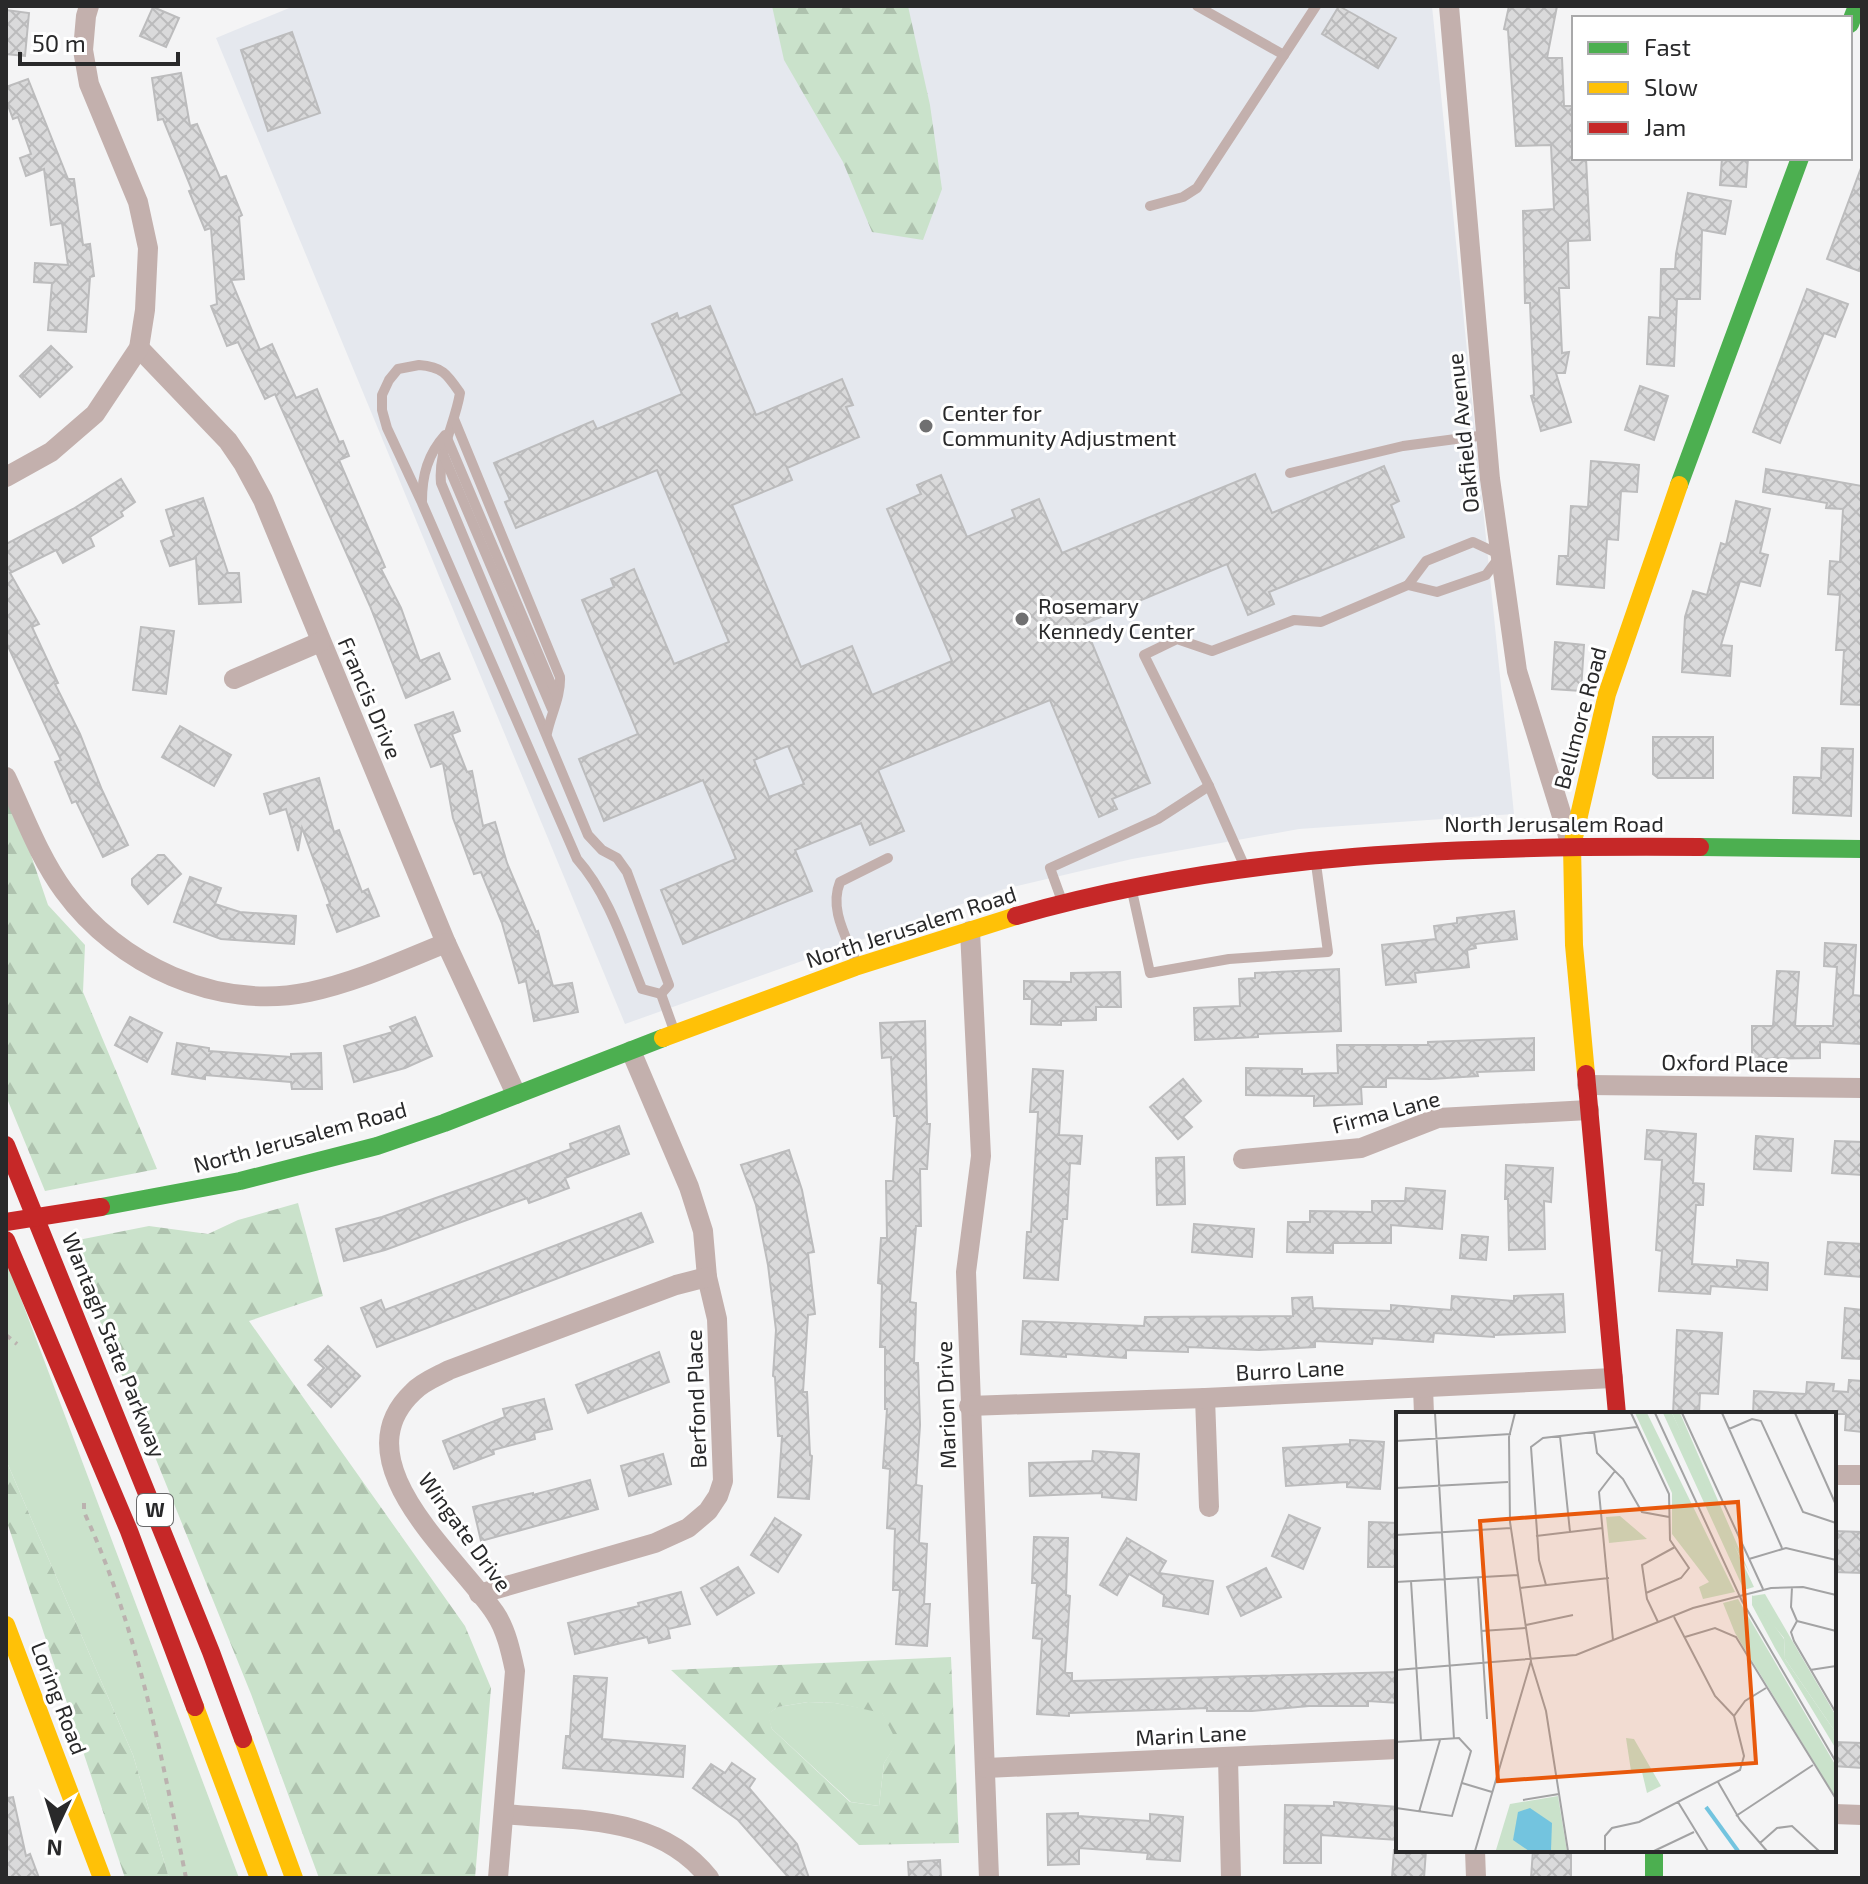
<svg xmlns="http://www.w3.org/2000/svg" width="1868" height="1884" font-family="'Exo 2',sans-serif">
	<defs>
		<pattern id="forest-firs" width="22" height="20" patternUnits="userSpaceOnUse" patternTransform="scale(2)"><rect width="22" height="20" fill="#cae2cb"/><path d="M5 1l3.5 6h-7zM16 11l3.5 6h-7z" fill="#aec2ae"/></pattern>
		<pattern id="building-cross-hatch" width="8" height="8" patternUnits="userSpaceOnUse" patternTransform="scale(2)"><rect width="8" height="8" fill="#dadadb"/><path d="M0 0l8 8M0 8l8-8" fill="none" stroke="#bbbbbc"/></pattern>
	</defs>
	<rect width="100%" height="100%" fill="#f4f4f5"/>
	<!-- built -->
	<path fill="#e5e8ee" d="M294,6H1432L1514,814L1299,829L1132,859L1004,889L625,1024L216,38Z"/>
	<!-- grass -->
	<g fill="#cae2cb">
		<path d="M6,1259L239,1878H169L133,1755L6,1460Z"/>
		<path d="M808,1702L835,1703L882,1712L898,1742L884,1763L879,1806L851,1802L772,1729L767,1714L778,1707Z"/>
	</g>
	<!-- forest -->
	<g fill="url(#forest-firs)" fill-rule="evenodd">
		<path d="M772,6H908L930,105L942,189L923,240L872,232L843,162L784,60Z"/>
		<path d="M6,792L17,814L48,905L85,945L83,992L157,1169L45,1191L6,1096Z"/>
		<path d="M298,1203L323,1296L249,1321L465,1626L491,1688L475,1878H319L251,1694L68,1242L149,1226L208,1234L238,1220Z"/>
		<path d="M6,1460L133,1755L169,1878H125L6,1519Z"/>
		<path d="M951,1657L959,1843L859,1845L671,1670ZM808,1702L835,1703L882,1713L897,1742L884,1763L879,1806L850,1802L772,1729L768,1714L778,1707Z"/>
	</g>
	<!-- building -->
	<g fill="url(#building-cross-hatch)" stroke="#bcbcbd" stroke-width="2" fill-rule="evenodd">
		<path d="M1339,6L1396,38L1378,68L1322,34Z"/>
		<path d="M1509,6H1557L1547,58H1562L1564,106H1574V158H1586L1590,240L1568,241L1569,288H1559L1562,353L1569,352L1565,373H1556L1571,422L1541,431L1531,396L1534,395L1530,303H1525L1523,211L1554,209L1551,145L1516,146L1508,30L1504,29Z"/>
		<path d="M153,7L179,18L166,47L140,36Z"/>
		<path d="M6,10L29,13L25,56L6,54Z"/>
		<path d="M292,32L320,113L268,131L241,50Z"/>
		<path d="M181,73L190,126L197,124L220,178L226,176L242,215L239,217L244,279L231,280L260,350L272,344L296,398L317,389L339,442L343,441L349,456L339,460L385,567L381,569L401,608L420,661L439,653L450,679L406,698L370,606L275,394L265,399L238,342L227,346L211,306L217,304L211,228L205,230L189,191L192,190L163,119L158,120L152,78Z"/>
		<path d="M28,79L68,179H74L83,245L90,244L94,276L90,277L86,332L48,330L52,283L34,282L35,263L68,265L62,223L51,225L44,169L26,176L20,158L31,154L18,117L13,119L6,100V87Z"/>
		<path d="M1722,158H1748L1746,187L1720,185Z"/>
		<path d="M1861,168L1862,262L1859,271L1827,259Z"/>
		<path d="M1688,193L1731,201L1725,234L1702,230L1700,299H1677L1674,366L1647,364L1649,317L1660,318L1661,269H1675L1676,254Z"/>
		<path d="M1807,289L1848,304L1835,337L1824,333L1780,443L1753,432Z"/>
		<path d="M710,306L756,415L842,379L853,405L846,407L859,437L787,468L792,480L732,505L801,667L852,646L872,695L952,661L887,509L921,494L917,485L941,475L967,537L1015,517L1012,510L1039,499L1062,553L1255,474L1272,513L1384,466L1399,501L1391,505L1404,537L1269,592L1274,604L1248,615L1227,564L1084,624L1150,783L1112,799L1117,809L1099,817L1050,700L878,770L904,831L870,845L861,823L795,850L812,891L683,944L661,890L736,859L703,780L604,821L579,759L638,734L582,600L614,587L611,579L634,569L674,664L729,642L657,470L516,528L505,502L510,500L494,463L593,421L597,429L682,394L652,324L677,313L679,319ZM788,746L804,784L769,797L754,760Z"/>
		<path d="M51,346L72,367L40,397L20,376Z"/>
		<path d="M1640,386L1668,396L1654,440L1625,430Z"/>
		<path d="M1591,461L1639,465L1637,492L1621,491L1618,540L1607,539L1604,588L1557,584L1559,556H1568L1571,506L1588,507Z"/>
		<path d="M1766,469L1862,486V705L1841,704L1844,650H1836L1840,595L1828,594L1830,561L1840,562L1843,509L1826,508L1827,503L1763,492Z"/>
		<path d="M121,479L135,502L121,512L123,516L90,537L94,546L63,563L56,550L10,573L39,624L32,627L58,683L55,684L80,734L102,790L128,845L103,857L76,801L72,803L55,762L61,760L6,642V544L73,509Z"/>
		<path d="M203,498L228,573H239L241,602L199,604L196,558L170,566L161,541L174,536L166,510Z"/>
		<path d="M1736,501L1770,509L1760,553L1768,555L1760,586L1740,581L1721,645L1732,646L1730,676L1682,672L1685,617L1693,591L1707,595L1721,543L1726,545Z"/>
		<path d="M141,627L174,631L166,694L133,690Z"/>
		<path d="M1555,642L1584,645L1581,691L1552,689Z"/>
		<path d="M453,712L460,731L452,734L467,772L472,771L483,826L495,822L507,863L536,932L538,931L553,986L572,983L578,1012L534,1021L526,981L519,983L502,923L481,872L474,874L453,818L443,763L431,767L415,725Z"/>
		<path d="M180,726L231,755L214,786L162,757Z"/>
		<path d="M1653,737H1713V778H1658L1653,774Z"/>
		<path d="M1822,748L1853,749L1851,816L1793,813L1794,777L1821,778Z"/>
		<path d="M319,778L334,832L339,830L362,892L368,889L379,916L337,932L327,905L330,904L302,828L298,851L286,809L270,814L264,794Z"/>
		<path d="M158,855H164L181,874L148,904L132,885V879Z"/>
		<path d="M190,877L221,888L215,904L240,912L296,916L294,944L221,939L174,922Z"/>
		<path d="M1514,911L1517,939L1475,944L1476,948L1467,950L1469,967L1415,973L1416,982L1386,985L1382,945L1436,939L1434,926L1457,923V918Z"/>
		<path d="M1825,943L1856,945L1853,995L1862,996V1044L1820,1042V1058L1752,1059V1026H1773L1777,971L1799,972L1795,1026H1833L1837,967L1824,966Z"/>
		<path d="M1339,969L1341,1031L1258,1034V1037L1195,1040L1194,1008L1240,1006L1239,979L1255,978V973Z"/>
		<path d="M1120,972L1121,1007H1096V1020L1061,1021V1025L1031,1024L1032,999H1024V981L1071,982V973Z"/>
		<path d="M130,1017L162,1033L147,1062L115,1045Z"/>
		<path d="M415,1017L432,1056L405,1068L354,1082L344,1046L393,1032L390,1027Z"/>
		<path d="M925,1021L927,1124H930L927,1169H920L921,1226H916L910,1302L916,1303L914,1363H918L920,1425L916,1485L922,1486L919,1543L927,1544L924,1604H930L927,1646L896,1644L900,1590H893L895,1529L887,1528L890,1469L883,1468L887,1409H885V1347H880L882,1284L878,1283L881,1238H887L886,1181H893L897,1116H894L891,1057L882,1058L880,1023Z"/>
		<path d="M1534,1038V1070L1477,1072L1478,1076L1430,1079L1386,1078V1087H1361L1362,1104L1314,1106V1096L1246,1095V1068L1302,1069V1074L1338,1073L1337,1045H1428V1042Z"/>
		<path d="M177,1043L209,1048V1051L291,1057V1054L321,1053L322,1089H292L291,1082L205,1075V1079L172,1074Z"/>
		<path d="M1033,1069L1063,1071L1059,1135L1082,1136L1080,1164L1070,1163L1067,1219H1063L1058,1280L1024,1278L1027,1232H1031L1038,1112H1030Z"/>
		<path d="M1183,1079L1201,1101L1183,1117L1192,1127L1178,1139L1150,1107Z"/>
		<path d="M619,1126L629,1154L565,1178L569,1188L529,1203L527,1198L385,1250L344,1261L336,1229L382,1217L501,1175L571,1149L570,1144Z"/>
		<path d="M1647,1130L1696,1134L1693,1183L1704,1184L1703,1205H1696L1692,1264L1737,1267V1260L1768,1263L1767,1290L1711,1286L1710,1294L1659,1291L1662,1251L1656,1250L1662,1160L1645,1159Z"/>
		<path d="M1756,1136L1793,1139L1791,1171L1754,1169Z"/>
		<path d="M1835,1141L1862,1142V1175L1832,1173Z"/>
		<path d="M789,1150L802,1190L814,1252L808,1253L815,1314L808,1315L803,1392H807L810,1455L812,1456L809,1499L778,1497L782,1436H778L775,1377L773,1376L776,1330L768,1265L756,1205L741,1165Z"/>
		<path d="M1184,1157L1185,1204L1157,1205L1156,1158Z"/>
		<path d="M1506,1165L1553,1168L1551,1202L1544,1201L1545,1249L1509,1250L1508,1199H1505Z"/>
		<path d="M1406,1188L1445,1191L1442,1229L1391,1225V1243H1333V1253L1287,1252L1288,1222H1310V1211L1372,1212V1201H1405Z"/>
		<path d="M641,1213L653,1242L377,1347L361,1308L381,1300L385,1310Z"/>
		<path d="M1194,1224L1254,1229L1252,1257L1192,1252Z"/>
		<path d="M1462,1235L1488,1237L1486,1260L1460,1258Z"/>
		<path d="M1828,1242L1862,1244V1277L1825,1274Z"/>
		<path d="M1563,1294L1565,1332L1494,1335V1337L1434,1333L1433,1342L1373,1338L1372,1344L1315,1341V1347L1259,1350L1188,1347V1352L1126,1350V1358L1066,1354V1357L1021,1354L1023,1321L1144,1326L1145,1317L1293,1316L1292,1298L1312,1297L1313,1308L1391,1311V1305L1451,1310L1452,1296L1514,1301V1296Z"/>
		<path d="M1845,1308L1862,1310V1359L1842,1358Z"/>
		<path d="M1677,1330L1722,1333L1718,1394L1700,1393L1699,1414H1673Z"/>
		<path d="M328,1346L360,1376L331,1407L308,1385L324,1368L315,1360Z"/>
		<path d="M659,1352L669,1382L588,1413L576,1385Z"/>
		<path d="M1849,1380L1862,1381V1432L1845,1430L1846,1414H1753L1754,1391L1806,1394L1807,1382L1834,1384L1833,1391L1848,1392Z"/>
		<path d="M544,1399L552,1429L534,1433L535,1439L493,1450L494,1454L454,1469L443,1441L505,1417L503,1409Z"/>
		<path d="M1350,1440L1384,1442L1380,1489L1347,1487V1482L1286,1486L1283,1448L1350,1444Z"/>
		<path d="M1093,1451L1139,1454L1136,1500L1102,1497V1493L1030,1496L1029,1463L1092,1461Z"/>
		<path d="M663,1454L671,1484L629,1496L621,1466Z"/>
		<path d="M590,1480L598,1509L481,1541L473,1507L533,1493V1495Z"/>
		<path d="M1289,1515L1320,1528L1303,1569L1272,1556Z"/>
		<path d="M775,1518L801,1535L778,1572L751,1555Z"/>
		<path d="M1369,1522L1398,1523V1567H1368Z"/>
		<path d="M1834,1531L1862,1532V1573L1834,1572Z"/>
		<path d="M1034,1537L1068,1538L1066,1595L1070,1596L1065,1673H1072V1681L1398,1672V1703L1368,1701V1706H1309L1252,1711H1207V1708L1069,1713V1716L1037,1714L1042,1639L1033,1638L1037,1583H1032Z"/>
		<path d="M1127,1538L1166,1561L1159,1573L1213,1581L1208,1614L1163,1606L1164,1595L1129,1574L1117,1595L1100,1585Z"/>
		<path d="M738,1567L754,1593L717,1615L701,1588Z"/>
		<path d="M1266,1568L1281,1597L1241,1616L1227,1587Z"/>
		<path d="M681,1592L690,1624L668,1629L670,1638L649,1643L647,1637L575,1654L568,1623L639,1606L638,1603Z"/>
		<path d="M574,1676L607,1678L602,1739L685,1746L683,1777L563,1768L566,1736H570Z"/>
		<path d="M1834,1742L1862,1743V1768L1834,1766Z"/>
		<path d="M732,1763L755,1779L749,1788L797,1844L809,1878H789L738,1820L693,1788L711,1764L725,1773Z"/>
		<path d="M13,1797L26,1856L30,1854L39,1878H6V1798Z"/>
		<path d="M1334,1802L1398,1807V1840L1321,1835V1863H1284L1285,1805L1334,1806Z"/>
		<path d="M1078,1813V1816L1150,1821V1814L1183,1817L1180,1861L1147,1859L1148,1853L1079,1848V1864L1048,1865L1047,1814Z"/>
		<path d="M1394,1850H1426L1424,1878H1392Z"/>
		<path d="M1533,1850H1571V1878H1531Z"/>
		<path d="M940,1860L941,1878H909L908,1862Z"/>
	</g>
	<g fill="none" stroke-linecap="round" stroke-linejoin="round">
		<!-- path -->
		<g stroke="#bbb2af" stroke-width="4" stroke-dasharray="6 6" stroke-linecap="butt">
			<path d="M6,1335L17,1344"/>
			<path d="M84,1503V1512C138,1629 161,1753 186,1878"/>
		</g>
		<!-- lane -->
		<g stroke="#c3b0ad" stroke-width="10">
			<path d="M1197,6L1284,55"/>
			<path d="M1150,206L1183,197L1197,188L1316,6"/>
			<path d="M419,365C443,367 447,374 460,393C455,424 438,451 441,483L588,835L602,850L617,858L627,872L669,985L661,994L642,989C624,945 609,895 577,859L422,503L387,428L382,410V395L389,380L398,369Z"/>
			<path d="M454,419L560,677C561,696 551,714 547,733"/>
			<path d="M447,438L557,698"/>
			<path d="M443,454L552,709"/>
			<path d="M1290,473L1403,446L1486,435"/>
			<path d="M422,501C422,475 428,454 445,435"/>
			<path d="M1473,542L1501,555L1486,575L1437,592L1408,585L1426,561Z"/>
			<path d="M1244,865L1209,786L1144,655L1177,639L1212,651L1294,620L1321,622L1408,585"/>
			<path d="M1132,891L1150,973L1229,959L1328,952L1316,864"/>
			<path d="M1062,901L1050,868L1158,819L1209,786"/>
			<path d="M856,962C846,936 829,909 840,882L888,858"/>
			<path d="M661,994L675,1033"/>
		</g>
		<!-- street -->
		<g stroke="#c3b0ad" stroke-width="20">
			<path d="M1449,6L1490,479L1517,671L1570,842"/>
			<path d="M139,348L228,441L243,463L263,500L446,943L516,1094"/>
			<path d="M6,477L51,452L95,414L139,348L145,310L148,248L138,202L89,84L83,50L86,16L89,6"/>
			<path d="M234,679L320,642"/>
			<path d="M6,777C24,815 39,857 64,891C118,965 217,1011 309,992C357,982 401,961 446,943"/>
			<path d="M970,931L981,1156L966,1272L989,1878"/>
			<path d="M1587,1085L1862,1088"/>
			<path d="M1243,1159L1361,1148L1438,1118L1589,1110"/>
			<path d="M1423,1388L1424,1414"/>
			<path d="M1205,1398L1209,1507"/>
			<path d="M969,1406L1205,1398L1613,1378"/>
			<path d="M1834,1475H1862"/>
			<path d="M479,1594L655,1543L688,1528L708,1511L718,1496L723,1481L717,1319L707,1277L703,1231L689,1187L631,1051"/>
			<path d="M1228,1758L1231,1878"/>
			<path d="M986,1768L1398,1749"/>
			<path d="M504,1814C577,1821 659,1814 709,1878"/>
			<path d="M1834,1814L1862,1815"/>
			<path d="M1475,1850L1476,1878"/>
			<path d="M498,1878L515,1671C511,1652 506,1629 495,1613C457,1556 339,1462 413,1392C422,1382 438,1376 449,1370L676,1285L707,1277"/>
		</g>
		<!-- fast -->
		<g stroke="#4caf50" stroke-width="18">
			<path d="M1850,24L1857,6"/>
			<path d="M1679,485L1800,158"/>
			<path d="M1700,847L1862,849"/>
			<path d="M101,1207L240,1181L377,1146L444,1123L663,1038"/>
			<path d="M1654,1850V1878"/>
		</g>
		<!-- slow -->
		<g stroke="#ffc107" stroke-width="18">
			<path d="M663,1038L855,967L1016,916"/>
			<path d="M1586,1074L1574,945L1572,846L1607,694L1679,485"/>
			<path d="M6,1625L102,1878"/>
			<path d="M195,1707L259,1878"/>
			<path d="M243,1739L294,1878"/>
		</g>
		<!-- jam -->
		<g stroke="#c62828" stroke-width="18">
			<path d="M1016,916C1239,852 1471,845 1700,847"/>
			<path d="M1586,1074L1617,1414"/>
			<path d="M6,1145L211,1652L243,1739"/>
			<path d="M6,1240L129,1531L195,1707"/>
		</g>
		<!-- jam-bridge -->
		<path stroke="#c62828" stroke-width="18" d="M6,1222L101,1207"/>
	</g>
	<!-- markers -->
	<g fill="#707071" stroke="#fff" stroke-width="3">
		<circle cx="926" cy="426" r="8"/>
		<circle cx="1022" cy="619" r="8"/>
	</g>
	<g text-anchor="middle" stroke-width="6" stroke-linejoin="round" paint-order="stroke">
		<!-- shield labels -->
		<rect fill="#fff" stroke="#69696a" stroke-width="2" x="137" y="1494" width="36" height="32" rx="6"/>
		<g font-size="20" font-weight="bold" fill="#29292a">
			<text x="155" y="1517">W</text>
		</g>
		<!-- poi labels -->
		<g font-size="22" fill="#29292a" stroke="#fff" text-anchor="start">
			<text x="942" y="421">Center for<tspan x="942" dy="25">Community Adjustment</tspan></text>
			<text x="1038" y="614">Rosemary<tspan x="1038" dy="25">Kennedy Center</tspan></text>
		</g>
		<!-- street labels -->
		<g font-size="22" fill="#29292a" stroke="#fff">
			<text transform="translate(1463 433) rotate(-96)" y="8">Oakfield Avenue</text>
			<text transform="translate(370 698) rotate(67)" y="8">Francis Drive</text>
			<text transform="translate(1580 718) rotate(-75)" y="8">Bellmore Road</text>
			<text x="1554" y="832">North Jerusalem Road</text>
			<text transform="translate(911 927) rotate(-18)" y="8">North Jerusalem Road</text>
			<text transform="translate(1725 1063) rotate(1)" y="8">Oxford Place</text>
			<text transform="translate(1386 1112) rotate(-15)" y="8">Firma Lane</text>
			<text transform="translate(300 1137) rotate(-15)" y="8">North Jerusalem Road</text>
			<text transform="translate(114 1345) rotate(68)" y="8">Wantagh State Parkway</text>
			<text transform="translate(1290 1370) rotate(-3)" y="8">Burro Lane</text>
			<text transform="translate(696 1399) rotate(-92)" y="8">Berfond Place</text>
			<text transform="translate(946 1405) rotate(-92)" y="8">Marion Drive</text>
			<text transform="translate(465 1532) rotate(54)" y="8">Wingate Drive</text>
			<text transform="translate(59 1698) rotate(69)" y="8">Loring Road</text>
			<text transform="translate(1191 1735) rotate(-3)" y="8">Marin Lane</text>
		</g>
	</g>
	<!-- overview -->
	<g transform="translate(1396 1412)">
		<rect width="440" height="440" fill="#f4f4f5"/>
		<path d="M267,1H276L358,175L348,178ZM356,183L388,227L389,247L438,318L440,337L379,236L356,193Z" fill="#cae2cb"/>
		<path d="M239,1H251L339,180L307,187L303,175L313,170L276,122V81ZM276,1H284L354,162L325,110ZM224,104L251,127L213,131L210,105ZM369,182L440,304V329L438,318L389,247L388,226L357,189L356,184ZM342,187L440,354V386L339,221L327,191ZM230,326L238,327L265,374L251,381L246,360L235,359ZM162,384L171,439L100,438L114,392Z" fill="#cae2cb"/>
		<path d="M134,396L156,411L155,438L133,439L117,428L122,400Z" fill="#73c4df"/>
		<path fill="none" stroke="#73c4df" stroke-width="4" d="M310,395L342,439"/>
		<path fill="none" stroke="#a3a3a4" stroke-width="2" d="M39,1L58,327M235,1L273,82L274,128L293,156L285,166L250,181M259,1L346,189L440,350M286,1L367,177M326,1L386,136M399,1L440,93M333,17L356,7L365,9L407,100L440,111M198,20L201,41L227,67L246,100L273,105M164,24L174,120M0,29L115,22M0,76L112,70M0,123L115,116M140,124L207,116M353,147L390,136L440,148M82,165L91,307M15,169L25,329M0,170L122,163M150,173L143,148L135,35L147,26L241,15M396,175L395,195L401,209M124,176L213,166M278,205L319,284L338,304M401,209L395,220L398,229L440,301M401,209L440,219M262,210L251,187L246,153L279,135M130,213L177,203M85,219L131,216M289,225L319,216L340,225L440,387M217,228L203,80L219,59M135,250L150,299L172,439M0,258L180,243L297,196L375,176L407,175L440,183M414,258L440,254M0,330L63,326L75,339L56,404L0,396M322,370L344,408L371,439M66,371L96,380M127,388L163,382M282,390L312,439M23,400L44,328M340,404L417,353M364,431L381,416L396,414L423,439M79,439L135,249L114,110L113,25L119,1M209,439V424L216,416L243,410L344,358L348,344L338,304L349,289L370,276M258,439L298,420"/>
		<path fill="#e8590c" fill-opacity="0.15" stroke="#e8590c" stroke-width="4" d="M342,90L360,351L102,369L84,109Z"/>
		<rect width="440" height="440" fill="none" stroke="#29292a" stroke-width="4"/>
	</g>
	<!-- border -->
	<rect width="1868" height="1884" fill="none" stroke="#29292a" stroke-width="16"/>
	<!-- legend -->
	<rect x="1572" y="16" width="280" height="144" fill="#ffffff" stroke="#a9a9aa" stroke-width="2"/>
	<rect x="1588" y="42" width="40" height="12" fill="#4caf50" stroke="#a9a9aa" stroke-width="2"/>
	<text x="1644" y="56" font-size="24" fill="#29292a">Fast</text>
	<rect x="1588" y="82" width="40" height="12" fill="#ffc107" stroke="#a9a9aa" stroke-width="2"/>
	<text x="1644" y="96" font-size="24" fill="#29292a">Slow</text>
	<rect x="1588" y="122" width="40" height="12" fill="#c62828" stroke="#a9a9aa" stroke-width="2"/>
	<text x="1644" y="136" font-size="24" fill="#29292a">Jam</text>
	<!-- north arrow -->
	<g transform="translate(56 1828) rotate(184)" stroke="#ffffff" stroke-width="6" paint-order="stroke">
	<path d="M0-6L14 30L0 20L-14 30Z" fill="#29292a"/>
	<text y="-12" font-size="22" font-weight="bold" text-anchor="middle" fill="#29292a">N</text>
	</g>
	<!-- scale -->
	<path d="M20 52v12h158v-12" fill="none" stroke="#29292a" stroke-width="4"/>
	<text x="32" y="52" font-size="24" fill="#29292a" stroke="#ffffff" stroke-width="6" paint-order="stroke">50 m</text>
</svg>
